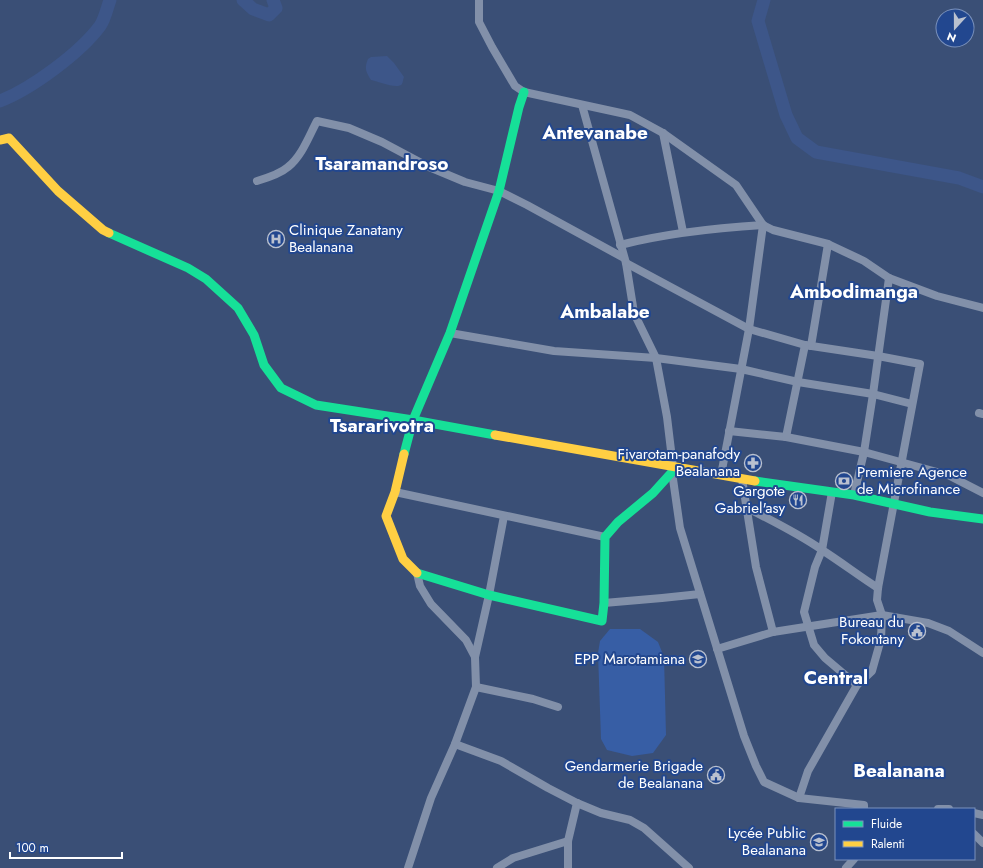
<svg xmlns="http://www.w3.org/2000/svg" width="983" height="868" font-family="Jost,sans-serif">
	<rect width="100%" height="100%" fill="#3a4f76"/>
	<!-- green -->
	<path fill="#375ea5" d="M610,629H640L658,642L664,657L666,735L653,753L632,756L607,750L601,739L598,653L600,641Z"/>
	<!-- water -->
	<path fill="#3d5689" d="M387,56L394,63L404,77C403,79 403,82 402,84C398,90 377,81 371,80C366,72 364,68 368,59L371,57Z"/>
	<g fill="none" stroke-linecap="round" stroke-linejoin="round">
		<!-- river -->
		<g stroke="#3d5689" stroke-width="13">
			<path d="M243,0L253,9L269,15L276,8L273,0"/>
			<path d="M764,0L758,21L786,115L797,138L816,152L959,178L983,187"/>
			<path d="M0,101C31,89 80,53 100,26C105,19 107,8 110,0"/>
		</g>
		<!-- street -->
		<g stroke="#8290a9" stroke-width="8">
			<path d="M479,0V22L492,47L515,86L524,92L630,115L663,133L736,185L763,225L773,230L828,244L864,261L889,278L937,296L983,308"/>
			<path d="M582,105L626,263L634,313L656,358L667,417L673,467L672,472L680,528L744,736L756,766L764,782L799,798L864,805V809"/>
			<path d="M663,133L683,232"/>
			<path d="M257,181C267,178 280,174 288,167C302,156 309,136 317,121L349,128L382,142L429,167L465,182L499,191L527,205L624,258"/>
			<path d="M620,245C667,233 715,228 763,225"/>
			<path d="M626,263L749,329L805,345L878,356L920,364L878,588L877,600L882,615L881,639L872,671L857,685L808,771L799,798"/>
			<path d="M450,333L554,351L656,358L741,369L798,382L873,394L912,404"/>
			<path d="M811,346L828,244"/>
			<path d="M979,413L983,414"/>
			<path d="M729,431L786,437L864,452L948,475L983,493"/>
			<path d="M786,437L805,345"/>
			<path d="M721,475L749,329L763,225"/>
			<path d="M742,479L756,567L773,632"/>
			<path d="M395,492L605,537"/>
			<path d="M832,492L822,550L815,567L804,612L814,645L825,658L857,685"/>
			<path d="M854,495L864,452L873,394L889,278"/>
			<path d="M747,508C773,521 799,534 822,550C841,562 859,576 878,588"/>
			<path d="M604,603L662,598L700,594"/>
			<path d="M717,649L773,632L882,615L928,623L949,631L983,653"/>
			<path d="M475,657L489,595L504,516"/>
			<path d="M476,687L533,699L558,707"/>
			<path d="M455,744L501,761L548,788L577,803L601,813L630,820L644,828L689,868"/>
			<path d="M938,809H949"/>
			<path d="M974,813L983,815"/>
			<path d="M974,834L983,843"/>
			<path d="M408,868L431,798L455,744L476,687L475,657L466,640L431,604L420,586L417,573"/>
			<path d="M497,868L513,858L568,841"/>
			<path d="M568,868V841L577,803"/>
			<path d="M846,868L854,859"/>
		</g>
		<!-- fast -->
		<g stroke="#16e098" stroke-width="9">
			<path d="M109,233L188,268L206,279L238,308L254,335L264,365L281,388L316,405L413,420L495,435"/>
			<path d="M404,454L413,420L450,333L499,191L519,107L524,92"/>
			<path d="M755,481L854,495L930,512L983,519"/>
			<path d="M417,573L489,595L602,621L604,603L605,537L618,522L653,493L672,472"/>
		</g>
		<!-- slow -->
		<g stroke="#ffcf43" stroke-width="9">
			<path d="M0,140L9,138L58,191L103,230L109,233"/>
			<path d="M495,435L755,481"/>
			<path d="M404,454L395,492L386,516L403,559L417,573"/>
		</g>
	</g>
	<!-- icons -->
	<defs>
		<g id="hospital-ring" transform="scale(0.9)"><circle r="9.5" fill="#22478f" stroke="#bac1cf" stroke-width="1.5"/><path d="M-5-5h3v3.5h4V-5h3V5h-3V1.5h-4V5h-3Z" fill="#bac1cf"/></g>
		<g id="pharmacy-ring" transform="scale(0.9)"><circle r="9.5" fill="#22478f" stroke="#bac1cf" stroke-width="1.5"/><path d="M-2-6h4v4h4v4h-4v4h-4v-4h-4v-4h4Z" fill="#bac1cf"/></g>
		<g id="bank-ring" transform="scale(0.9)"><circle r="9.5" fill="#22478f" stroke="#bac1cf" stroke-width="1.5"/><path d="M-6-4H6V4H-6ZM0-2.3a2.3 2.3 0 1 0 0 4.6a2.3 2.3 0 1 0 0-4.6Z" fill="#bac1cf"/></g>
		<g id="restaurant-ring" transform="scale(0.9)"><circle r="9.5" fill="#22478f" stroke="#bac1cf" stroke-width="1.5"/><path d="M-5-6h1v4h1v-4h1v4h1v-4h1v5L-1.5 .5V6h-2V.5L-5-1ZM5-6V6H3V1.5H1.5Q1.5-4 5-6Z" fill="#bac1cf"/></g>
		<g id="civic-ring" transform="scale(0.9)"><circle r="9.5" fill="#22478f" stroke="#bac1cf" stroke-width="1.5"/><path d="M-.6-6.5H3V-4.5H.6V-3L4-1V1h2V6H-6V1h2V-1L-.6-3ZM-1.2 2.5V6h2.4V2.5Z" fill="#bac1cf"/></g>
		<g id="school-ring" transform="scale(0.9)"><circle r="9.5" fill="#22478f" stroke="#bac1cf" stroke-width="1.5"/><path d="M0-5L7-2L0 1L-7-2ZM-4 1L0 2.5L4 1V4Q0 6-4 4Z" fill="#bac1cf"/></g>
	</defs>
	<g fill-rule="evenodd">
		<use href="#hospital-ring" x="276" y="239"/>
		<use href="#pharmacy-ring" x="753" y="463"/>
		<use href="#bank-ring" x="844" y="481"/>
		<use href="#restaurant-ring" x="798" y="500"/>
		<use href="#civic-ring" x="917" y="631"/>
		<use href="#school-ring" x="698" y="659"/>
		<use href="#civic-ring" x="716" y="775"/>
		<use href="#school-ring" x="819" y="842"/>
	</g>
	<g text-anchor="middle" stroke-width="4" stroke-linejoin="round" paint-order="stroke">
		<!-- poi labels -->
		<g font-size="15" fill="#fff" stroke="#22478f" text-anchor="end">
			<text x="289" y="235" text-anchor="start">Clinique Zanatany<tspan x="289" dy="17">Bealanana</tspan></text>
			<text x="740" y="459">Fivarotam-panafody<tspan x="740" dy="17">Bealanana</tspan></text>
			<text x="857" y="477" text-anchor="start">Premiere Agence<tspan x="857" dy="17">de Microfinance</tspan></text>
			<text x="785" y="496">Gargote<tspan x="785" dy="17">Gabriel'asy</tspan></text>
			<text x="904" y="627">Bureau du<tspan x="904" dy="17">Fokontany</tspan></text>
			<text x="685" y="664">EPP Marotamiana</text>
			<text x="703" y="771">Gendarmerie Brigade<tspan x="703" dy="17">de Bealanana</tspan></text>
			<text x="806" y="838">Lycée Public<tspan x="806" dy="17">Bealanana</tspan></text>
		</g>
		<!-- district labels -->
		<g font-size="19" font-weight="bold" fill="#fff" stroke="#22478f">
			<text x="595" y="139">Antevanabe</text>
			<text x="382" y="170">Tsaramandroso</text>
			<text x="854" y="298">Ambodimanga</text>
			<text x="605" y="318">Ambalabe</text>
			<text x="382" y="432">Tsararivotra</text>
			<text x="836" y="684">Central</text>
			<text x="899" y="777">Bealanana</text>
		</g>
	</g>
	<!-- legend -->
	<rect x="835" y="808" width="140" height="52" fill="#22478f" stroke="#7a91bc"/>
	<rect x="843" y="821" width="20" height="6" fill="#16e098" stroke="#7a91bc"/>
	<text x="871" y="828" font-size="12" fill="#ffffff">Fluide</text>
	<rect x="843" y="841" width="20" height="6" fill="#ffcf43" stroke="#7a91bc"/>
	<text x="871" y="848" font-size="12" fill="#ffffff">Ralenti</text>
	<!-- north arrow -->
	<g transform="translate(955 28) rotate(201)"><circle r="19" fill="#22478f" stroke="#7a91bc"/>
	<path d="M0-3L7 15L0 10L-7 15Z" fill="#bac1cf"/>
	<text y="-6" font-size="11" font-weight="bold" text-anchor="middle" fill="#ffffff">N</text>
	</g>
	<!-- scale -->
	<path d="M10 852v6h112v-6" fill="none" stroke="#ffffff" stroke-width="2"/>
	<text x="16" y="852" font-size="12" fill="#ffffff" stroke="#22478f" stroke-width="3" paint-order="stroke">100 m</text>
</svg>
